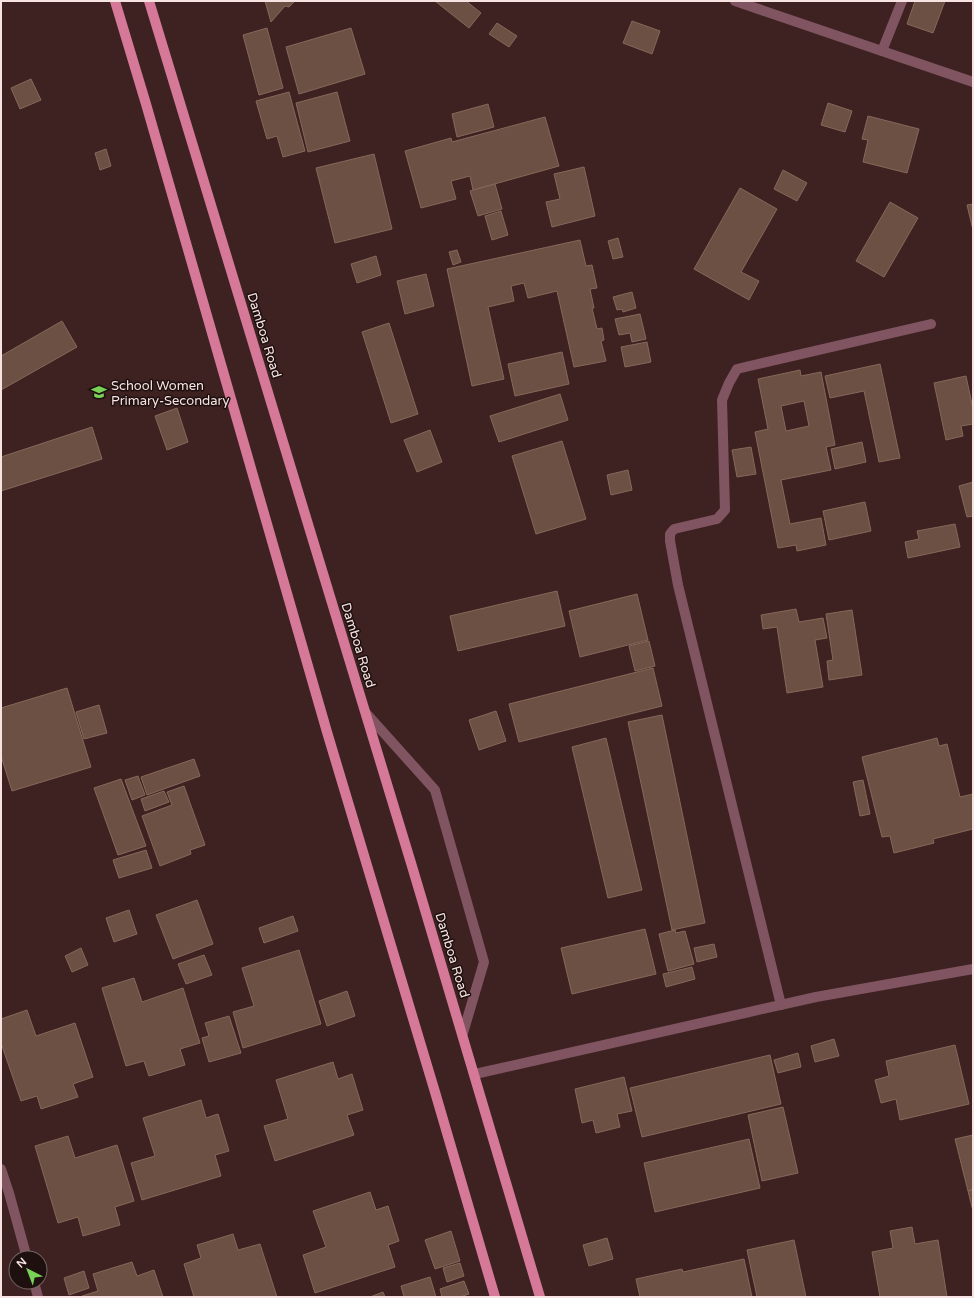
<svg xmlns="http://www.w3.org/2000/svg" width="974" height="1298" font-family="'Varela Round',sans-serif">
	<rect width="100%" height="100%" fill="#3e2221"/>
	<!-- building -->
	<g fill="#6d5044" stroke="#86685a" fill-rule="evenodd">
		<path d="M265,1H295L289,7L285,6L271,22Z"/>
		<path d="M435,1H466L481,13L469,28Z"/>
		<path d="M915,1H945L933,33L907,24Z"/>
		<path d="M632,21L660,31L652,54L623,43Z"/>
		<path d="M497,23L517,36L509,47L489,34Z"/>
		<path d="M267,28L283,88L259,95L243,35Z"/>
		<path d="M351,28L365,74L299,94L286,47Z"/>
		<path d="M31,79L41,100L20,109L11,88Z"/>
		<path d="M289,92L305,151L283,157L277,136L267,139L256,101Z"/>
		<path d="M337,92L350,141L308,152L296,103Z"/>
		<path d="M828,103L852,111L845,132L821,125Z"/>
		<path d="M488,104L494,127L457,137L452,114Z"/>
		<path d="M868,116L919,129L907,173L863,162L868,140L862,139Z"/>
		<path d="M545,117L559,166L473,190L470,176L451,181L456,199L421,208L405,151L451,138L452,142Z"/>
		<path d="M106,149L111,166L100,170L95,153Z"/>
		<path d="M374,154L392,229L335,243L316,168Z"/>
		<path d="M584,167L595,216L552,227L546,202L560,199L554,174Z"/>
		<path d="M783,170L807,183L797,201L774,189Z"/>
		<path d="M495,184L502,209L478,216L470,191Z"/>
		<path d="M740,188L777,209L741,272L759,281L749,300L694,269Z"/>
		<path d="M890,202L918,218L884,277L856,261Z"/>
		<path d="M973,204V230L967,205Z"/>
		<path d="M501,211L508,235L492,240L485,216Z"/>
		<path d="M618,238L623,257L613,259L608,241Z"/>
		<path d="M580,240L586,266L592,265L597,288L590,289L594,308H592L597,329L602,328L604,340L601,341L606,361L574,367L557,291L528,298L524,283L511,286L514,301L488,307L504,379L472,386L447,269Z"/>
		<path d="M457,250L461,262L453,265L449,252Z"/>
		<path d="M376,256L381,275L357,283L351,264Z"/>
		<path d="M426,274L434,306L405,314L397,281Z"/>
		<path d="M632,292L636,308L623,312L622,309L617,310L613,297Z"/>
		<path d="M640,314L646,339L632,342L630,333L619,335L615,319Z"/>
		<path d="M62,321L77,347L1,390V356Z"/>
		<path d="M389,323L418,414L391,423L362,332Z"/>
		<path d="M647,342L651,362L625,367L621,347Z"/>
		<path d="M562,352L569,384L515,396L508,364Z"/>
		<path d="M880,364L900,458L879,462L864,391L830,398L825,376Z"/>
		<path d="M800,370L801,376L821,372L835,445L826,447L831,470L781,480L790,524L821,518L826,545L797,551L796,545L778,548L755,432L768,429L758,379ZM804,401L809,426L786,431L781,406Z"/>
		<path d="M966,376L973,409V424L961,426L963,436L946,440L934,383Z"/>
		<path d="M560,394L568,420L499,442L490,416Z"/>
		<path d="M177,408L188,442L167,450L155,416Z"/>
		<path d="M92,427L102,459L1,491V457Z"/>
		<path d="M430,430L442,462L417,472L404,440Z"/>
		<path d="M562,441L586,519L536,534L512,456Z"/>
		<path d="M862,442L866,462L835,469L831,449Z"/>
		<path d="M751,447L756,474L737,477L732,450Z"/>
		<path d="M628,470L632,490L611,495L607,475Z"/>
		<path d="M973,482V516L967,517L959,486Z"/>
		<path d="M865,502L871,531L829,540L823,511Z"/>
		<path d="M955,524L960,547L908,558L905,542L919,539L917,531Z"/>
		<path d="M557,591L565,626L458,651L450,616Z"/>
		<path d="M637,594L648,640L580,657L569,611Z"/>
		<path d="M796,609L799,622L823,618L827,638L815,640L823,687L787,693L777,627L763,629L761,615Z"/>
		<path d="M852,610L862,675L829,680L827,661L833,660L826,614Z"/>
		<path d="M649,641L655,666L635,671L629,646Z"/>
		<path d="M653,668L662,706L519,742L509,704Z"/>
		<path d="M67,688L91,767L12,791L1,756V708Z"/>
		<path d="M99,705L107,733L84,739L76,712Z"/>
		<path d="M496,711L506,741L479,750L469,720Z"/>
		<path d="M662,715L705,923L672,930L628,722Z"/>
		<path d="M606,738L642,890L608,898L572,747Z"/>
		<path d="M937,738L939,746L947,744L960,797L973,794V829L933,839L934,843L894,853L890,836L882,837L862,757Z"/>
		<path d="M194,759L200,776L147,795L141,777Z"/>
		<path d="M138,776L145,795L132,800L125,780Z"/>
		<path d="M121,779L146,846L118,855L94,788Z"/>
		<path d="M863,780L870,814L860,816L853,782Z"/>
		<path d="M184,786L205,845L190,850L191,854L160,866L142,816L172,805L167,792Z"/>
		<path d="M164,791L169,802L145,811L141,799Z"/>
		<path d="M146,850L152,868L119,878L113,860Z"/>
		<path d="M197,900L213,944L173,959L156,915Z"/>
		<path d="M129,910L137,934L114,942L106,918Z"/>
		<path d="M293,916L298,931L264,943L259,928Z"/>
		<path d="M645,929L656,974L572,994L561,948Z"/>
		<path d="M675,930L676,933L685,931L694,964L668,971L659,934Z"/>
		<path d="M714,944L717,957L697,962L694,948Z"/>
		<path d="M81,948L88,965L72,972L65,956Z"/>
		<path d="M299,950L321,1024L243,1048L233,1012L254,1006L242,968Z"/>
		<path d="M204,955L212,975L186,984L178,964Z"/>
		<path d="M692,967L695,979L666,987L663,974Z"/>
		<path d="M134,978L142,1002L183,988L200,1043L180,1049L185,1065L149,1076L144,1061L126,1066L102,988Z"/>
		<path d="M347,991L355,1016L327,1026L319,1001Z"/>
		<path d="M27,1010L36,1036L75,1023L93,1077L73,1084L78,1097L41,1109L37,1096L21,1101L1,1043V1019Z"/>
		<path d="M229,1016L241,1053L209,1062L202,1038L209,1036L205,1023Z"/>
		<path d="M834,1039L839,1056L815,1062L811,1046Z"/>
		<path d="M955,1045L969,1104L900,1120L896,1099L881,1103L875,1080L889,1076L886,1061Z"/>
		<path d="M798,1053L801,1067L778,1073L774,1060Z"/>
		<path d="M770,1055L781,1104L642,1137L630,1088Z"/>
		<path d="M333,1062L338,1079L352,1074L363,1110L347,1115L354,1135L275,1161L264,1126L288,1119L276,1080Z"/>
		<path d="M624,1077L632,1111L617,1114L620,1127L596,1133L593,1120L582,1123L575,1089Z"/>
		<path d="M201,1100L206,1118L218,1114L229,1151L215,1155L221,1176L142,1200L131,1163L155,1156L143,1118Z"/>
		<path d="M783,1107L798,1173L762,1181L748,1115Z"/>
		<path d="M973,1135V1189L968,1191L955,1139Z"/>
		<path d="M68,1136L75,1158L117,1145L134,1201L115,1207L120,1225L83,1236L78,1217L58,1223L35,1146Z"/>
		<path d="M749,1139L760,1188L655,1212L644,1163Z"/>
		<path d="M973,1190V1211L968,1191Z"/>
		<path d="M370,1192L376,1210L388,1206L399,1241L388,1245L395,1267L315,1293L303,1255L326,1247L313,1211Z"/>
		<path d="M912,1227L915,1244L938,1240L947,1297H880L872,1252L893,1248L890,1231Z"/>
		<path d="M451,1231L460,1261L435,1269L425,1240Z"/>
		<path d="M233,1234L238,1250L260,1244L277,1297H194L184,1264L201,1258L197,1245Z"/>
		<path d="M607,1238L613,1259L589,1266L583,1245Z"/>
		<path d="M794,1240L806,1297H757L747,1250Z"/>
		<path d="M744,1259L752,1297H640L636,1279L682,1269L683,1272Z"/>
		<path d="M132,1262L137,1276L154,1270L163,1297H83L82,1296L98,1291L93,1274Z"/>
		<path d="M460,1263L464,1276L447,1282L443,1268Z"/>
		<path d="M84,1271L89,1288L69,1295L64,1278Z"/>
		<path d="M430,1277L436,1297H404L401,1286Z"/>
		<path d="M464,1281L469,1294L460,1297H442L440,1289Z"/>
		<path d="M383,1292L385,1297H370Z"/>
	</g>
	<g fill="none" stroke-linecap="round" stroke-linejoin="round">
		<!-- lane -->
		<g stroke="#815462" stroke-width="10">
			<path d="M882,51L902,1"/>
			<path d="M366,713L435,790L484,962L463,1033"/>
			<path d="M781,1005L678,585L670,541V534L674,529L717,519L725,510L722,400L729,383L737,369L931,324"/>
		</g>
		<!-- street -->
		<g stroke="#815462" stroke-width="10">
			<path d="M735,1L973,82"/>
			<path d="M475,1074L816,997L973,969"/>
			<path d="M1,1169L9,1193L27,1258"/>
			<path d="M34,1282L38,1297"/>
		</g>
		<!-- primary -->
		<g stroke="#d67999" stroke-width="10">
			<path d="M115,1L146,104L327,732L435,1092L495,1297"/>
			<path d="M149,1C281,433 413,864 540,1297"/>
		</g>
	</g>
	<!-- icons -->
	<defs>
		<g id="school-bare" transform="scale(1.2)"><path d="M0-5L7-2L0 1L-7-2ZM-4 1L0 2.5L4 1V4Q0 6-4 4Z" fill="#7ad157" stroke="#1d100f" stroke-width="2.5" paint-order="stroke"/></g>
	</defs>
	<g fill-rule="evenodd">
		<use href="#school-bare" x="99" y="392"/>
	</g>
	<g text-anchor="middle" stroke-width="3" stroke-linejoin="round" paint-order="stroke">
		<!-- street labels -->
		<g font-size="13" fill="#f7e3e2" stroke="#1d100f">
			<text transform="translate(265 335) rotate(73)" y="5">Damboa Road</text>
			<text transform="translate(359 645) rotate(73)" y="5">Damboa Road</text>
			<text transform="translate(453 955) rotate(73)" y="5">Damboa Road</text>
		</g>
		<!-- poi labels -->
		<g font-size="13" fill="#f7e3e2" stroke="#1d100f" text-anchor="start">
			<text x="111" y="390">School Women<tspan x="111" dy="15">Primary-Secondary</tspan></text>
		</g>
	</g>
	<!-- border -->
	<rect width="974" height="1298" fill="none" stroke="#f7e3e2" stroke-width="4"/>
	<!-- north arrow -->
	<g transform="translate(28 1270) rotate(318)"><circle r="19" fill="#1d100f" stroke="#746463"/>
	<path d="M0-3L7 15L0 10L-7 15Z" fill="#7ad157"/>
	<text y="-6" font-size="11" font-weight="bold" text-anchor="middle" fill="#f7e3e2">N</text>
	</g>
</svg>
